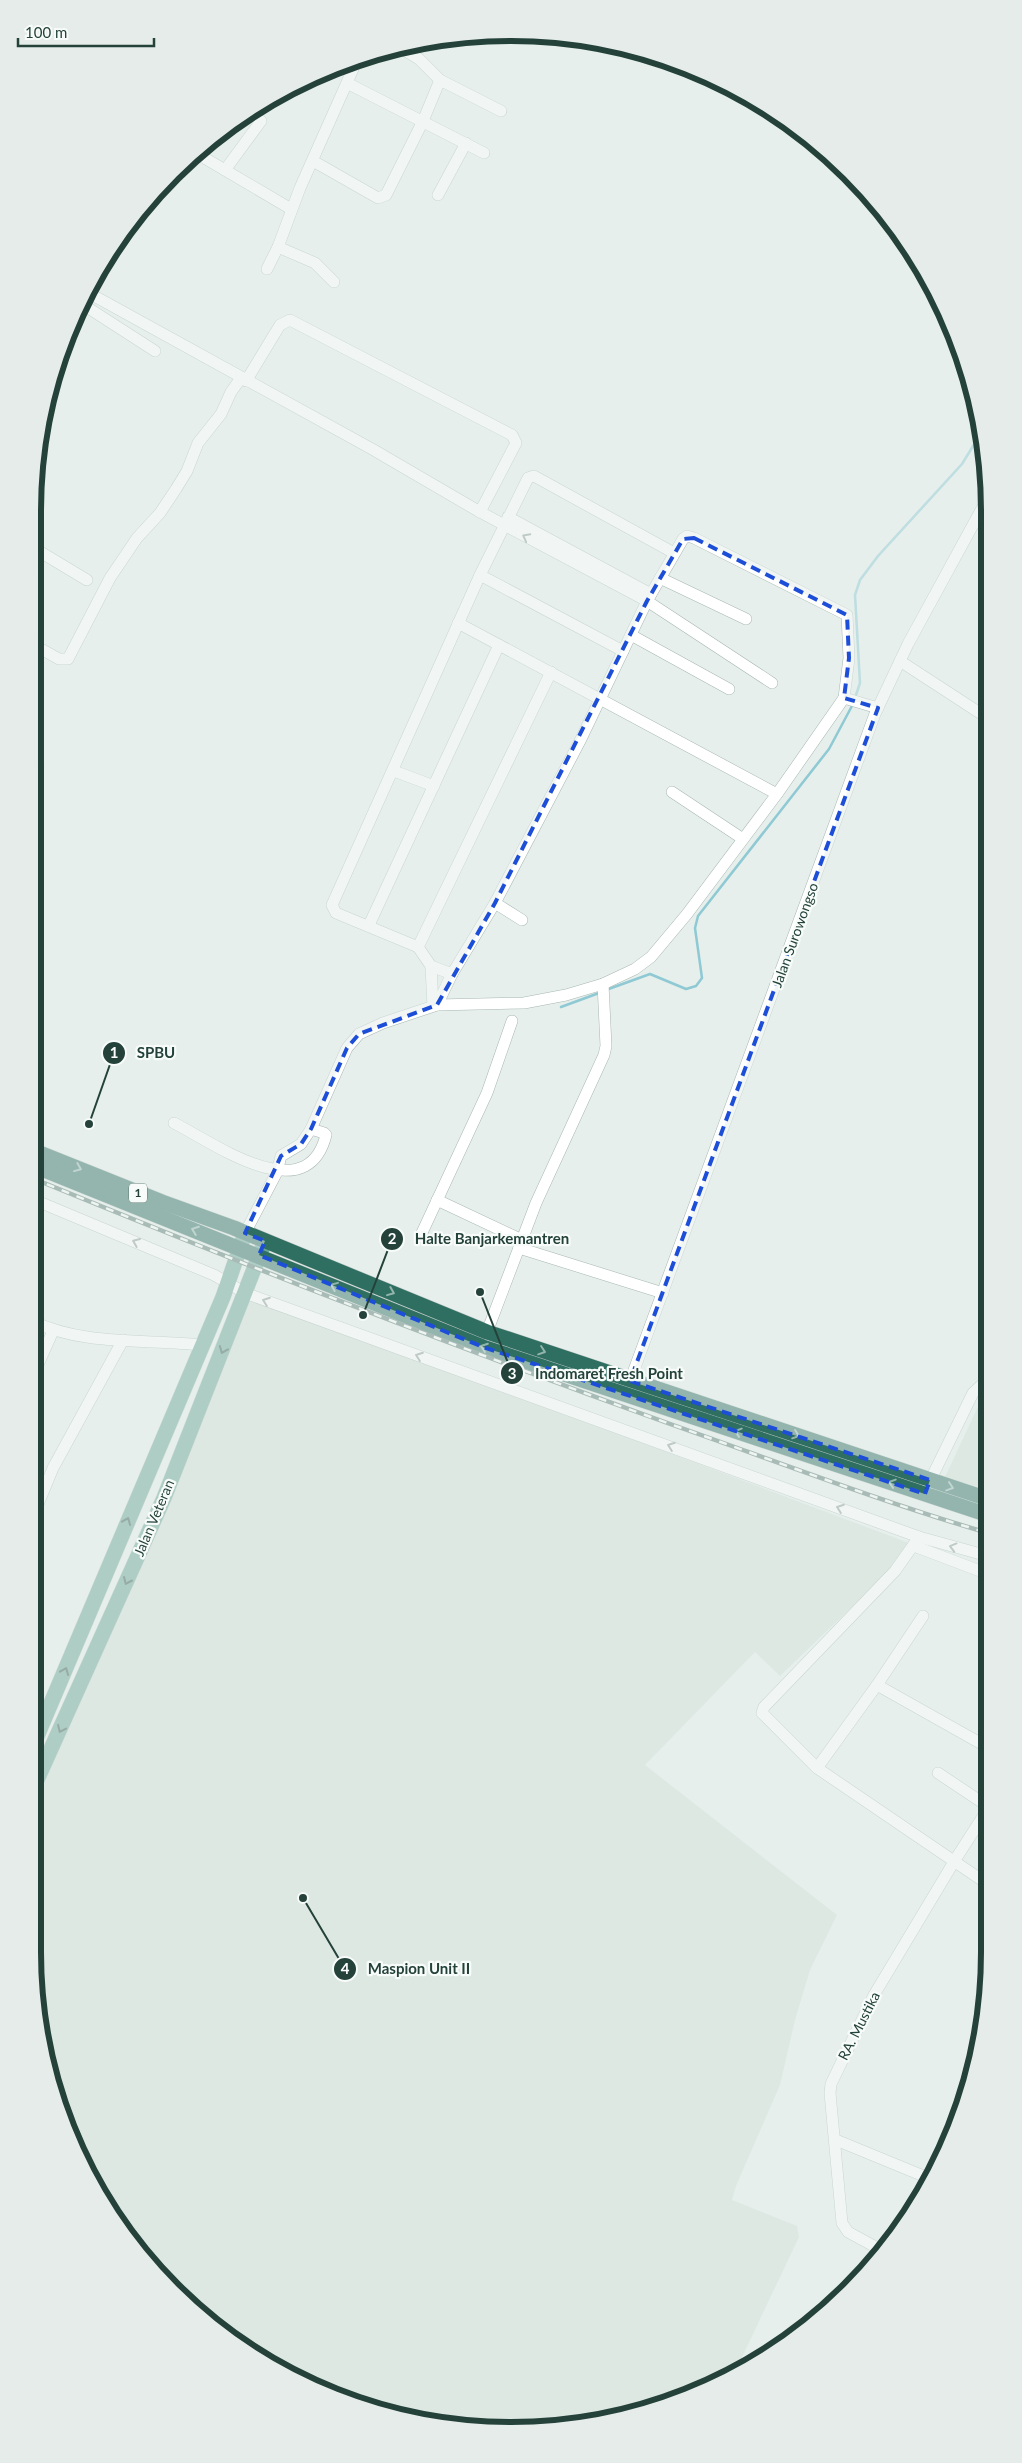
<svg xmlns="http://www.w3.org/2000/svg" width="1022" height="2463" font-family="Lato,sans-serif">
	<rect width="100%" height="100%" fill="#e6efeb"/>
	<!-- built -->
	<g fill="#d4dfda">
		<path d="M245,1293L909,1543L904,1554L882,1578L780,1676L755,1652L645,1765L837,1915L810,1970L795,2020L780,2085L736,2186L732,2200L797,2226L799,2237L735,2372L694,2394L605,2421L448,2426L357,2405L272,2367L151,2267L96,2191L58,2106L33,1952L32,1790Z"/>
		<path d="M982,1398L988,1401V1490L945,1477Z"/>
	</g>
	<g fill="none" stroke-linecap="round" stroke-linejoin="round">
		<!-- stream -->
		<g stroke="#8ec9d4" stroke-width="2.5">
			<path d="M855,698L860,683L855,595L860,580L878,556L962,464L981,433"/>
			<path d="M606,990L650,974L686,989L696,986L702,978L695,928L698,916L829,749L853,704"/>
			<path d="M561,1007L599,993"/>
		</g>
		<!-- minor casing -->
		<g stroke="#a8b8b2" stroke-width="12">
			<g id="minor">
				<path d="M399,47L419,59L440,80L501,111"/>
				<path d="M347,83L484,153"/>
				<path d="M196,153L291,209"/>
				<path d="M313,161L378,198L386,195L423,121L440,80"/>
				<path d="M225,170L261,121"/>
				<path d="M438,195L466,143"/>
				<path d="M278,247L315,263L334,282"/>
				<path d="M267,269L278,247L300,188L357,60"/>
				<path d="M87,292L372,449L480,512L647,601L772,683"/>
				<path d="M82,304L155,351"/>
				<path d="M246,381L280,325L290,320L512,435L516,443L480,512"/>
				<path d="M508,517L651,594"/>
				<path d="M32,547L87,580"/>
				<path d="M480,575L623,651"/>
				<path d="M660,578L746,619"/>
				<path d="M458,623L777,794"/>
				<path d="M631,635L729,689"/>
				<path d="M32,644L59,659H68L110,578L137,538L160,513L176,489L187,471L198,443L221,414L231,392L241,378"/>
				<path d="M900,661L986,717"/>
				<path d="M394,771L434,786"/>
				<path d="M672,792L743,839"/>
				<path d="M495,903L522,920"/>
				<path d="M369,925L499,645"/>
				<path d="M418,947L551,672"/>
				<path d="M431,966L433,1006"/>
				<path d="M452,974L431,966L418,947L336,913L332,905L480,575L528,478L534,476L674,553"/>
				<path d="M437,1005L452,974L495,903L581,739L647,601L683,539L687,536L694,538L847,615L849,658L844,698"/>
				<path d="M174,1123C212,1142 307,1212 326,1135L324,1133L311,1129"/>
				<path d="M32,1199L214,1275L245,1293L919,1537L988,1556"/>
				<path d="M437,1200L522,1240"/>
				<path d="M245,1233L277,1172L281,1156L301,1144L311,1129L347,1048L359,1034L383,1023L437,1005L524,1003L566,995L603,984L635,969L651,957L687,914L777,794L844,698L878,708"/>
				<path d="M420,1237L487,1093L512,1021"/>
				<path d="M519,1248L663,1293"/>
				<path d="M32,1321C83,1346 146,1339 202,1345"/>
				<path d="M487,1332L536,1203L604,1055L606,1046L603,984"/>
				<path d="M32,1378L53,1331"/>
				<path d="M630,1381L875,714L908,644L986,501"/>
				<path d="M928,1485L973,1393L988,1379"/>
				<path d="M32,1519L53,1468L123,1340"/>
				<path d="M919,1537L895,1571L764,1707L762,1713L817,1768L989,1885"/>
				<path d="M914,1546L988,1574"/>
				<path d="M923,1616L877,1685L989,1748"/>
				<path d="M817,1768L877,1685"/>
				<path d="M938,1773L989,1807"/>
				<path d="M836,2140L926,2177"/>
				<path d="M883,2251L848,2232L842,2223L830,2093L831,2084L874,1995L955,1860L989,1807"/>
			</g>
		</g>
		<!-- major casing -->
		<g stroke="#c2cac8" stroke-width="16">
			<g id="major">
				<path d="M32,1748L223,1297L244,1236"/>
				<path d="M32,1791L164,1498L265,1241"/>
			</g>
		</g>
		<!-- highway casing -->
		<g stroke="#c2cac8" stroke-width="16">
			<g id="highway">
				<path d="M32,1150L162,1202L234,1228L487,1332L988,1499"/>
				<path d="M32,1165L483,1347L988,1515"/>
			</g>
		</g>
		<!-- minor -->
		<use href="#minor" stroke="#fff" stroke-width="11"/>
		<!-- major -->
		<use href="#major" stroke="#6aa596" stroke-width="15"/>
		<!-- highway -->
		<use href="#highway" stroke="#2f6f62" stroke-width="15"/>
		<!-- rail casing -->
		<g stroke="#5f7d75" stroke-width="4.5">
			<path id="rail" d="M32,1178C244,1265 458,1348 673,1425C778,1462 882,1502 988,1533"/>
		</g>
		<!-- rail -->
		<use href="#rail" stroke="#f7fbf9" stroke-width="2.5" stroke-dasharray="8" stroke-linecap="butt"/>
	</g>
	<!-- one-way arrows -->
	<defs><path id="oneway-chevron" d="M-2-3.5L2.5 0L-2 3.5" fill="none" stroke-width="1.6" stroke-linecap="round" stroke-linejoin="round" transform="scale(1.25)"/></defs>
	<g stroke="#92a09c">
		<use href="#oneway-chevron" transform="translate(526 537) rotate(-152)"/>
		<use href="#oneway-chevron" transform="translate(136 1242) rotate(-157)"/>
		<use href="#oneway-chevron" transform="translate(266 1301) rotate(-160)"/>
		<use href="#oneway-chevron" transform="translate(419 1356) rotate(-160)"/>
		<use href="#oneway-chevron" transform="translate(671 1446) rotate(-160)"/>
		<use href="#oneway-chevron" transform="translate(840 1508) rotate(-160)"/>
		<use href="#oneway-chevron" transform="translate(953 1547) rotate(-165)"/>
	</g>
	<g stroke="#93b5ae">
		<use href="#oneway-chevron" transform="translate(78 1168) rotate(22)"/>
		<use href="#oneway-chevron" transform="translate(195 1230) rotate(-159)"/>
		<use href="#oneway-chevron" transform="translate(334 1286) rotate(-158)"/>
		<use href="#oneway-chevron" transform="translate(391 1292) rotate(22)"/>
		<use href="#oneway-chevron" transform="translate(484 1347) rotate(-160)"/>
		<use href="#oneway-chevron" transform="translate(542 1351) rotate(19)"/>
		<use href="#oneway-chevron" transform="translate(738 1432) rotate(-162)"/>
		<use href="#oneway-chevron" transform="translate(796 1435) rotate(19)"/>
		<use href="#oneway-chevron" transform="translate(892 1483) rotate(-162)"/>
		<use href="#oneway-chevron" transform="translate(950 1487) rotate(18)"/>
	</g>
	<g stroke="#365b51">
		<use href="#oneway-chevron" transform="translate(223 1350) rotate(112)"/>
		<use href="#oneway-chevron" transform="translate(127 1521) rotate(-68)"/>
		<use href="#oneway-chevron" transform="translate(127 1581) rotate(114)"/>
		<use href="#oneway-chevron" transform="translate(65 1671) rotate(-68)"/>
		<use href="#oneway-chevron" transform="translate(61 1729) rotate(115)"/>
	</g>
	<!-- marked area -->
	<path d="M0 0H1022V2463H0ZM694,538L847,615L849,658L844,698L878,708L630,1381L930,1480L925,1494L483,1347L259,1255L265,1241L245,1233L281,1156L301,1144L311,1129L347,1048L359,1034L437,1005L495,903L647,601L683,539Z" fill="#e6efeb" fill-opacity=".55" fill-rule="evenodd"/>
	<path fill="none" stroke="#1d4ed8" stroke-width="4" stroke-dasharray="10 6" stroke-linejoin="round" d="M694,538L847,615L849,658L844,698L878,708L630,1381L930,1480L925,1494L483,1347L259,1255L265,1241L245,1233L281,1156L301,1144L311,1129L347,1048L359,1034L437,1005L495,903L647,601L683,539Z"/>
	<g text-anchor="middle" stroke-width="4.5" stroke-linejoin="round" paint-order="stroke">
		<!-- shield labels -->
		<rect fill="#f7fbf9" stroke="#637a73" stroke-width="1" x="129" y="1183.5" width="18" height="19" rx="4"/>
		<g font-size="12" font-weight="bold" fill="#24423a">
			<text x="138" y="1197">1</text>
		</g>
		<!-- street labels -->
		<g font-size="14" fill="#24423a" stroke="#f7fbf9">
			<text transform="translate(795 935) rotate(-70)" y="5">Jalan Surowongso</text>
			<text transform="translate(154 1518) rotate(-67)" y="5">Jalan Veteran</text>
			<text transform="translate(859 2026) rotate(-63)" y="5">RA. Mustika</text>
		</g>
	</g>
	<!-- crop -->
	<path d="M0 0H1022V2463H0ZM511 41H511A470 470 0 0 1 981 511V1952A470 470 0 0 1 511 2422H511A470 470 0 0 1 41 1952V511A470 470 0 0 1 511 41Z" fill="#e6ecea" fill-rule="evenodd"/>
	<path fill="none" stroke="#24423a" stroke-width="6" d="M511 41H511A470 470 0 0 1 981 511V1952A470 470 0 0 1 511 2422H511A470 470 0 0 1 41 1952V511A470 470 0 0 1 511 41Z"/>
	<!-- callouts -->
	<path fill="none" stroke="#24423a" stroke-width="2" d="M89 1124L114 1053M363 1315L392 1239M480 1292L512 1373M303 1898L345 1969"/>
	<g fill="#24423a" stroke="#f7fbf9" stroke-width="2">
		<circle cx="89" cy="1124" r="5"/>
		<circle cx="363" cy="1315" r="5"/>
		<circle cx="480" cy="1292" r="5"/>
		<circle cx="303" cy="1898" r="5"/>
		<circle cx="114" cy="1053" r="12"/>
		<circle cx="392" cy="1239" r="12"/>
		<circle cx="512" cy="1373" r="12"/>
		<circle cx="345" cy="1969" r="12"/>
	</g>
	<g font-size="15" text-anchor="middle" font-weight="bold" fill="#fff">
		<text x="114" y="1058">1</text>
		<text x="392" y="1244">2</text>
		<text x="512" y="1379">3</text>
		<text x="345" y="1974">4</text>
	</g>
	<g font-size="15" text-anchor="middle" font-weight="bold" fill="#24423a" stroke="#f7fbf9" stroke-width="4.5" stroke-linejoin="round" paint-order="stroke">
		<text x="156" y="1058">SPBU</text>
		<text x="492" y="1244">Halte Banjarkemantren</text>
		<text x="609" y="1379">Indomaret Fresh Point</text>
		<text x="419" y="1974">Maspion Unit II</text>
	</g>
	<!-- scale -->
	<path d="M18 38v8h136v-8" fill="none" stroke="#24423a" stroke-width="2.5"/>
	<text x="25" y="38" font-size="15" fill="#24423a" stroke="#f7fbf9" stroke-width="4" paint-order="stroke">100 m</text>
</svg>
